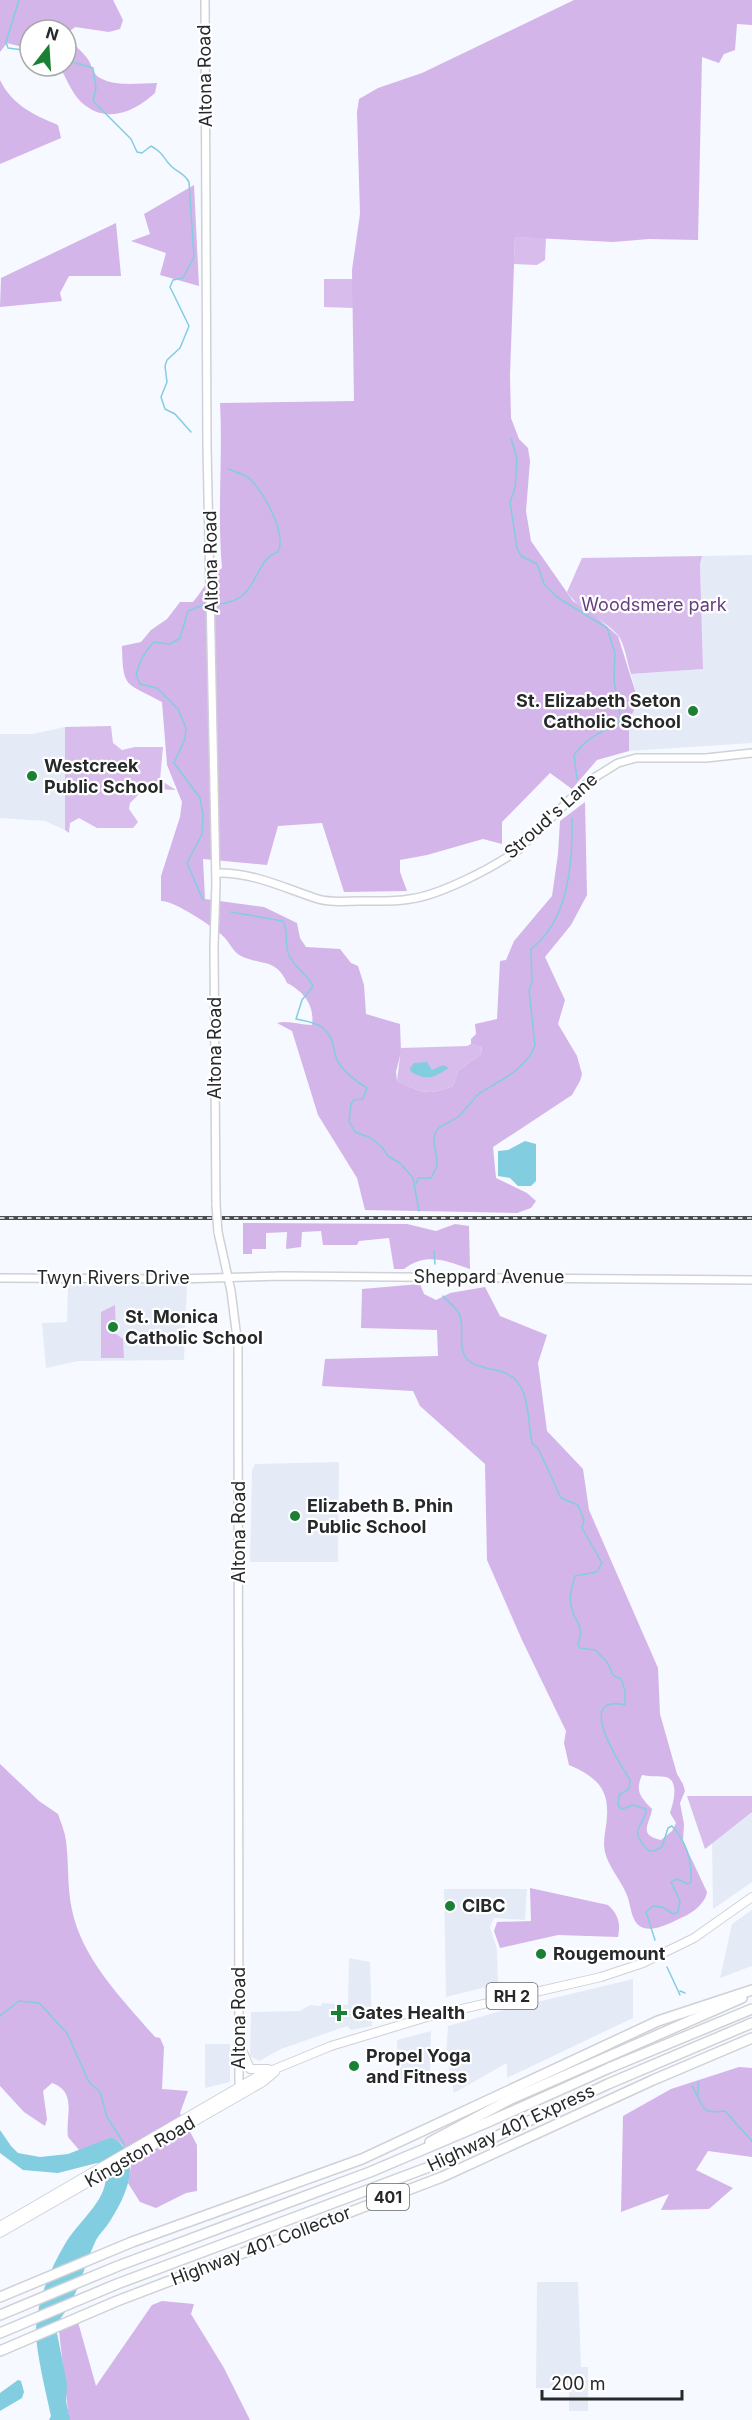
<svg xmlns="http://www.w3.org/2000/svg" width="752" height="2420" font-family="Inter,sans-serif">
	<rect width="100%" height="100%" fill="#f6f9ff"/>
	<!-- built -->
	<g fill="#e4ebf7">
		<path d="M752,555V743L629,751V722L638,700L631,674L703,669L700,564L702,556Z"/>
		<path d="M65,727V830L45,821L0,818V734H32Z"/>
		<path d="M68,1285L187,1286L184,1360L78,1361L46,1368L42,1323L67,1322Z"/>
		<path d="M339,1462L338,1562H250L252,1470L255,1464Z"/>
		<path d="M752,1812V1882L713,1909L712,1843Z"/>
		<path d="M444,1889H527L525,1920L494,1918L490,1927L497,1949L498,1984L446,1997Z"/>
		<path d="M752,1910V1966L720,1978L732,1924Z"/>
		<path d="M349,1958L370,1962L372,2026L351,2030L347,2026L281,2049L259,2061L250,2056L251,2012L300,2011L310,2005L321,2006L322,2003L348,2005Z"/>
		<path d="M633,1979V2018L507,2078V2063L454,2093L446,2054L448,2026L508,2009Z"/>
		<path d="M431,2031L430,2079L398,2080L397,2040Z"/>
		<path d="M205,2044H230V2082L205,2088Z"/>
		<path d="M537,2282H578L581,2367H588V2411H569V2388H536Z"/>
	</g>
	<!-- green -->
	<g fill="#d8bcec">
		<path d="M515,237L546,238L545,260L537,265L514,264Z"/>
		<path d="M324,279H353V308L324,307Z"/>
		<path d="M702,556L700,564L703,669L631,674C627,663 625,643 617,634C602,618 579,610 567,592L582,558Z"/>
		<path d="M111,726L113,743L122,750L135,747H163L160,780L176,790L154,789L139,794L130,803L129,809L138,822L133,828H97L79,818L70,823L69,833L65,830V727Z"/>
		<path d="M471,1044L482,1045L481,1054L458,1071L453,1086C425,1096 424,1093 397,1081L401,1048L467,1046Z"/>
		<path d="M115,1305L116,1334L123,1339L124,1358H101V1312Z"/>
		<path d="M687,1796H752V1812L705,1849Z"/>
	</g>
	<!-- forest -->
	<g fill="#d3b5e9" fill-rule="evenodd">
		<path d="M0,0H113L123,20L120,29L109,32L75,27L70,31C73,47 78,46 87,58C92,64 92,74 100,78C116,87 139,83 157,83L155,93C134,112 106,125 81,102C71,92 66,77 59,66H66V30H30V49L7,43L0,52Z"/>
		<path d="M574,0H752V25L737,24L735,50L724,54L719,63L702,57L698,240L649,239L613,242L515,237L510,375L511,418L519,439L528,448L530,461L526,511L531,541L573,601L593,614L618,636L638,700L629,722V751L597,760L572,789L550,773L502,822V844L483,839L427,855L400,860V872L407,891L344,892L322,823L278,826L267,865L203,859L205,899L264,907L297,923L300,938L306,947L340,949L351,963L358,966L364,985L366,1014L400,1024L401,1052L396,1072L397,1081C424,1093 425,1096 453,1086L458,1071L481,1054L482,1046L471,1044V1039L476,1034L475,1024L497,1019L500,961L506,960L514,941L552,896L558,854L560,821L585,802L587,895L571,925L545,957L565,1000L558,1024L577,1056L582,1074L580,1081L572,1095L493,1147L496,1178L527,1193L536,1201L531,1208L517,1213L365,1210L357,1178L318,1115L292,1031L277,1023C288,1020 300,1025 312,1025C315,1005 303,991 287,983C276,958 262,966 241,956C233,952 229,941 222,935C212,926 175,901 161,901V876L180,817L182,802L167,765L162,702C125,682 123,689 122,646L141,642L151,630L167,619L180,602H193C203,590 209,577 222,568C217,512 223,458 220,403L354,401L352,270L360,214L357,112L359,99L378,88L422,73Z"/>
		<path d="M0,80C12,105 34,115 58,125L61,138L0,164Z"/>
		<path d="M194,185L199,286L160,275L166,253L131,241L150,234L144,214Z"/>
		<path d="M116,223L121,276H69L60,293L62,301L0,307L1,278Z"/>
		<path d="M243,1223L407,1224L436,1231L455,1224L469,1226L470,1269C446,1261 426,1252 404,1269H394L389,1238L359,1241L357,1245H323L321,1231L302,1232L301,1247L286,1249L287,1232L266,1233V1249H252V1254H243Z"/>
		<path d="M420,1284L424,1294L436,1300L450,1293L485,1287L500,1316L547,1335L538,1363L547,1431L583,1469L589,1510L658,1668L660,1714L677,1774L683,1784L685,1791L680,1803L684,1824L683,1841L707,1892C706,1902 693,1913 683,1917C670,1923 643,1939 634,1919C630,1911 630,1901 626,1893C620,1879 608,1866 605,1852C602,1839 607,1828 607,1815C609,1786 592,1775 569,1765L564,1743L566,1731L522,1640L487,1560L485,1464L420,1406L413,1391L322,1386L325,1359L438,1356L437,1330L361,1328L362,1289ZM642,1775C650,1777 661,1776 666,1777C680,1781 673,1804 670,1813L676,1823L672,1831L661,1840C637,1835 650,1824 652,1809C640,1797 635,1791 642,1775Z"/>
		<path d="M0,1764L39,1801L58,1814C61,1823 65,1832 66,1841C69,1864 67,1887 72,1910C82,1959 123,2000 155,2037L160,2038L164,2047L162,2089L188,2091L180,2113L197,2145V2191L186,2193L156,2208L140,2202L128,2183L131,2166L124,2146L112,2137L80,2151L68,2137C65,2117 78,2092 52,2083L43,2091L47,2119L45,2126L24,2112L0,2086Z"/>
		<path d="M530,1888L608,1905C618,1914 621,1923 618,1937L558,1935L500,1948L494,1931L497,1922L531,1921Z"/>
		<path d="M739,2067L752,2068V2157L708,2151L696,2170L733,2188L709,2209L661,2210L669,2194L621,2212L623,2116L671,2089Z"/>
		<path d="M162,2301L194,2304L191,2314L224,2368L250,2420H69L59,2331L78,2322L96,2386L152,2305Z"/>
	</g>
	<!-- water -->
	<g fill="#83cde1">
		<path d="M427,1062L432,1070L443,1065L449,1068C432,1078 429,1081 411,1072L410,1068L414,1063Z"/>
		<path d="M525,1141L536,1144V1181L531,1186H518L510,1178L498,1176V1151L508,1150Z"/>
		<path d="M0,2130L11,2146L18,2153L40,2157L68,2154L112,2137C145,2157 126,2196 110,2221C106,2228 100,2233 96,2240C86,2261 81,2284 70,2304C65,2313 59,2319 56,2328L67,2384L66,2401L70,2420H49L51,2416C46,2392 36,2353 36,2330C37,2301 50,2269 65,2244C79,2219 114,2197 104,2166L97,2163L58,2173L23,2170L0,2153Z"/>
		<path d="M18,2380L21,2381L24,2392L22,2398L0,2411V2393Z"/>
	</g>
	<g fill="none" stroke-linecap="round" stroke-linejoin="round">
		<!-- stream -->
		<g stroke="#83cde1" stroke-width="1.5">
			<path d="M19,0L6,42L8,48L30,51"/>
			<path d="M66,60L93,68L96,88L93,101L131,139L137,152L142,153L151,146C165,154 162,157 171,166C178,173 183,172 189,182L194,257L183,278L173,280L170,287L189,326L180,348L167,360L165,366L167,382L161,397L165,409L175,414L191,432"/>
			<path d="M511,438L517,459L515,488L510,502L517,548L521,556L537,564L544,584L557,597L607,628L615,653L614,681L620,716L617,725C599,732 586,739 574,755L577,779"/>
			<path d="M218,604C260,602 252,560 278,552C287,533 264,493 250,479C245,474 235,472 228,469"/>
			<path d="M203,605L188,611L180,638L170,644L154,642C144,652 140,661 136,675L140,684L157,688L178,709L186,728L185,739L174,763L200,798L203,815L202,834L187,863L203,900"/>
			<path d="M231,912L283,921C289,932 284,944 289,955C294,967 307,974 313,986L302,1000L296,1019C304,1021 316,1022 323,1028C335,1037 332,1050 338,1062C345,1073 357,1082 367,1088L363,1099L354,1100L351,1104L349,1121L355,1132L371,1138L382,1147L388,1156L401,1164L413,1178L419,1211"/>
			<path d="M416,1184L418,1178H431C433,1174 436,1169 437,1165C438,1154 429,1138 438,1129C443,1124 452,1121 458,1117C466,1110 473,1098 480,1093C499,1081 528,1068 535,1045L529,990L532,982L531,949C569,920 573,862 572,818"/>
			<path d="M434,1251L435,1264"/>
			<path d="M443,1296C449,1304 457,1306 460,1316C465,1330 456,1350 469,1361C478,1368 495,1369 505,1373C531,1382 527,1421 532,1443L539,1450L561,1498L578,1505L584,1520L582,1528L602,1563L597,1572L575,1576C572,1586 569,1596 571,1606C575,1626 585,1622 578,1644L580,1648L595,1650L607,1662L613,1675L621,1679L625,1691V1705C573,1694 621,1765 630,1780L629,1789L619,1795L618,1806L622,1809L633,1805L646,1809C646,1827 625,1827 649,1851H654L662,1847L668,1828L672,1826C687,1842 692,1861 691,1882L688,1884L677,1879L671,1882L680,1901L678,1912L673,1914L662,1907L653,1906L646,1912L655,1940"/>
			<path d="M667,1967L680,1995"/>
			<path d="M680,1991L685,1993"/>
			<path d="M0,2016L19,2001L39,2003L67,2033L89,2082L100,2092L107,2117L123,2142L124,2147"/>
			<path d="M698,2082V2095"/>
			<path d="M692,2086C704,2105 699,2115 725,2111L752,2141"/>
		</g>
		<!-- secondary casing -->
		<g stroke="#ced1d6" stroke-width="10">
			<g id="secondary">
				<path d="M205,0L207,446L216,883L214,946L216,1205"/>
				<path d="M216,873C253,872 284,888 318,899C331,903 346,901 359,901C376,901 393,902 410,899C441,895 492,868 518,850L589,781L618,763L636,758H706L752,753"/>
				<path d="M218,1232L231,1291L238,1346L239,2092"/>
				<path d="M0,1278L178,1279L283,1276L752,1280"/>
			</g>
		</g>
		<!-- primary casing -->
		<g stroke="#ced1d6" stroke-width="10">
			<g id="primary">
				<path d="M240,2045L250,2069H268"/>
				<path d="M0,2226L258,2076L331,2046L427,2017L601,1977L643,1963L694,1938L752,1897"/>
				<path d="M0,2233L263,2082L275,2072"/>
			</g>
		</g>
		<!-- highway casing -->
		<g stroke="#ced1d6" stroke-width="12">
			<g id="highway">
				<path d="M430,2142L509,2100L742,1998"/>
				<path d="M0,2297L132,2242L362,2159L658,2021L752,1990"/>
				<path d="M0,2315L118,2266L370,2172L488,2122L609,2068L752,2009"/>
				<path d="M0,2333L117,2284L437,2164L608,2084L752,2023"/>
				<path d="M0,2351L117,2301L442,2177L653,2080L752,2038"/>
			</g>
		</g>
		<!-- secondary -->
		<use href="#secondary" stroke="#fff" stroke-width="7"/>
		<!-- primary -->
		<use href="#primary" stroke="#fff" stroke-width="8"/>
		<!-- highway -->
		<use href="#highway" stroke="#fff" stroke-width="9"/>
		<!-- rail casing -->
		<g stroke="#4b4d50" stroke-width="4">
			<path id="rail" d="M0,1218H752"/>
		</g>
		<!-- rail -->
		<use href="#rail" stroke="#fff" stroke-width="1.5" stroke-dasharray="4.5" stroke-linecap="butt"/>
		<!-- secondary-bridge casing -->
		<g stroke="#ced1d6" stroke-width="10" stroke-linecap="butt">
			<path id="secondary-bridge" d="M216,1205L218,1232"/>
		</g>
		<!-- secondary-bridge -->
		<use href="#secondary-bridge" stroke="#fff" stroke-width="7"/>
	</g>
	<!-- markers -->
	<g fill="#198034" stroke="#fff" stroke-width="2">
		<circle cx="693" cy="711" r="6"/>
		<circle cx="32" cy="776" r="6"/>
		<circle cx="113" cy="1327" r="6"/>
		<circle cx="295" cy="1516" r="6"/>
		<circle cx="450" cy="1906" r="6"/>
		<circle cx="541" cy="1954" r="6"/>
		<path d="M336 2004h6v6h6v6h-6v6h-6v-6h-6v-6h6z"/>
		<circle cx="354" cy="2066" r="6"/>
	</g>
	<g text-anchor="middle" stroke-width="4.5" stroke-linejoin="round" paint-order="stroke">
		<!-- shield labels -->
		<g fill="#fff" stroke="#67686a" stroke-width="1.5">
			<rect x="486.5" y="1983" width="51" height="26" rx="4.5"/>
			<rect x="367" y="2184" width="42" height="26" rx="4.5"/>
		</g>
		<g font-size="16" font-weight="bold" fill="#26282a">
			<text x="512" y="2002">RH 2</text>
			<text x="388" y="2203">401</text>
		</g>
		<!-- street labels -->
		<g font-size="18" fill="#26282a" stroke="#fff">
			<text transform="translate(205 76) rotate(-91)" y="6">Altona Road</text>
			<text transform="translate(211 562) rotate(-91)" y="6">Altona Road</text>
			<text transform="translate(551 816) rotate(-42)" y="6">Stroud's Lane</text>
			<text transform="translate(215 1048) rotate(-90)" y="6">Altona Road</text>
			<text x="489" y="1283">Sheppard Avenue</text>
			<text x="113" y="1284">Twyn Rivers Drive</text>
			<text transform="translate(239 1532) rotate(-90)" y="6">Altona Road</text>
			<text transform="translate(239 2018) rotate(-90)" y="6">Altona Road</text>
			<text transform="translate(511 2128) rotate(-25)" y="6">Highway 401 Express</text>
			<text transform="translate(140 2152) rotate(-30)" y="6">Kingston Road</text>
			<text transform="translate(261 2246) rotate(-21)" y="6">Highway 401 Collector</text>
		</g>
		<!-- park labels -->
		<g font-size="18" fill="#653e7e" stroke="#fff">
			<text x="654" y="611">Woodsmere park</text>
		</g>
		<!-- poi labels -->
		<g font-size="18" font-weight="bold" fill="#26282a" stroke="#fff" text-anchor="start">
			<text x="681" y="707" text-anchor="end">St. Elizabeth Seton<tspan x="681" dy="21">Catholic School</tspan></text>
			<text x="44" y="772">Westcreek<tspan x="44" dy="21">Public School</tspan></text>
			<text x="125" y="1323">St. Monica<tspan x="125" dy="21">Catholic School</tspan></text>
			<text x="307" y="1512">Elizabeth B. Phin<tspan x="307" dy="21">Public School</tspan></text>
			<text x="462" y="1912">CIBC</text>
			<text x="553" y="1960">Rougemount</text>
			<text x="352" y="2019">Gates Health</text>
			<text x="366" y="2062">Propel Yoga<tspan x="366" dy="21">and Fitness</tspan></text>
		</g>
	</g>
	<!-- north arrow -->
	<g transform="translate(48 48) rotate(17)"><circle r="28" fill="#ffffff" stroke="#a8a9aa" stroke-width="1.5"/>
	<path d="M0-4.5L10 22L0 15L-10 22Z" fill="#198034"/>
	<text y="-9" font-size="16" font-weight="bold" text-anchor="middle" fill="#26282a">N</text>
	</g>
	<!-- scale -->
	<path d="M542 2390v9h140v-9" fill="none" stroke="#26282a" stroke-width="3"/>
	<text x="551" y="2390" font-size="18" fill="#26282a" stroke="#ffffff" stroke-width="4.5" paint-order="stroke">200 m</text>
</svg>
